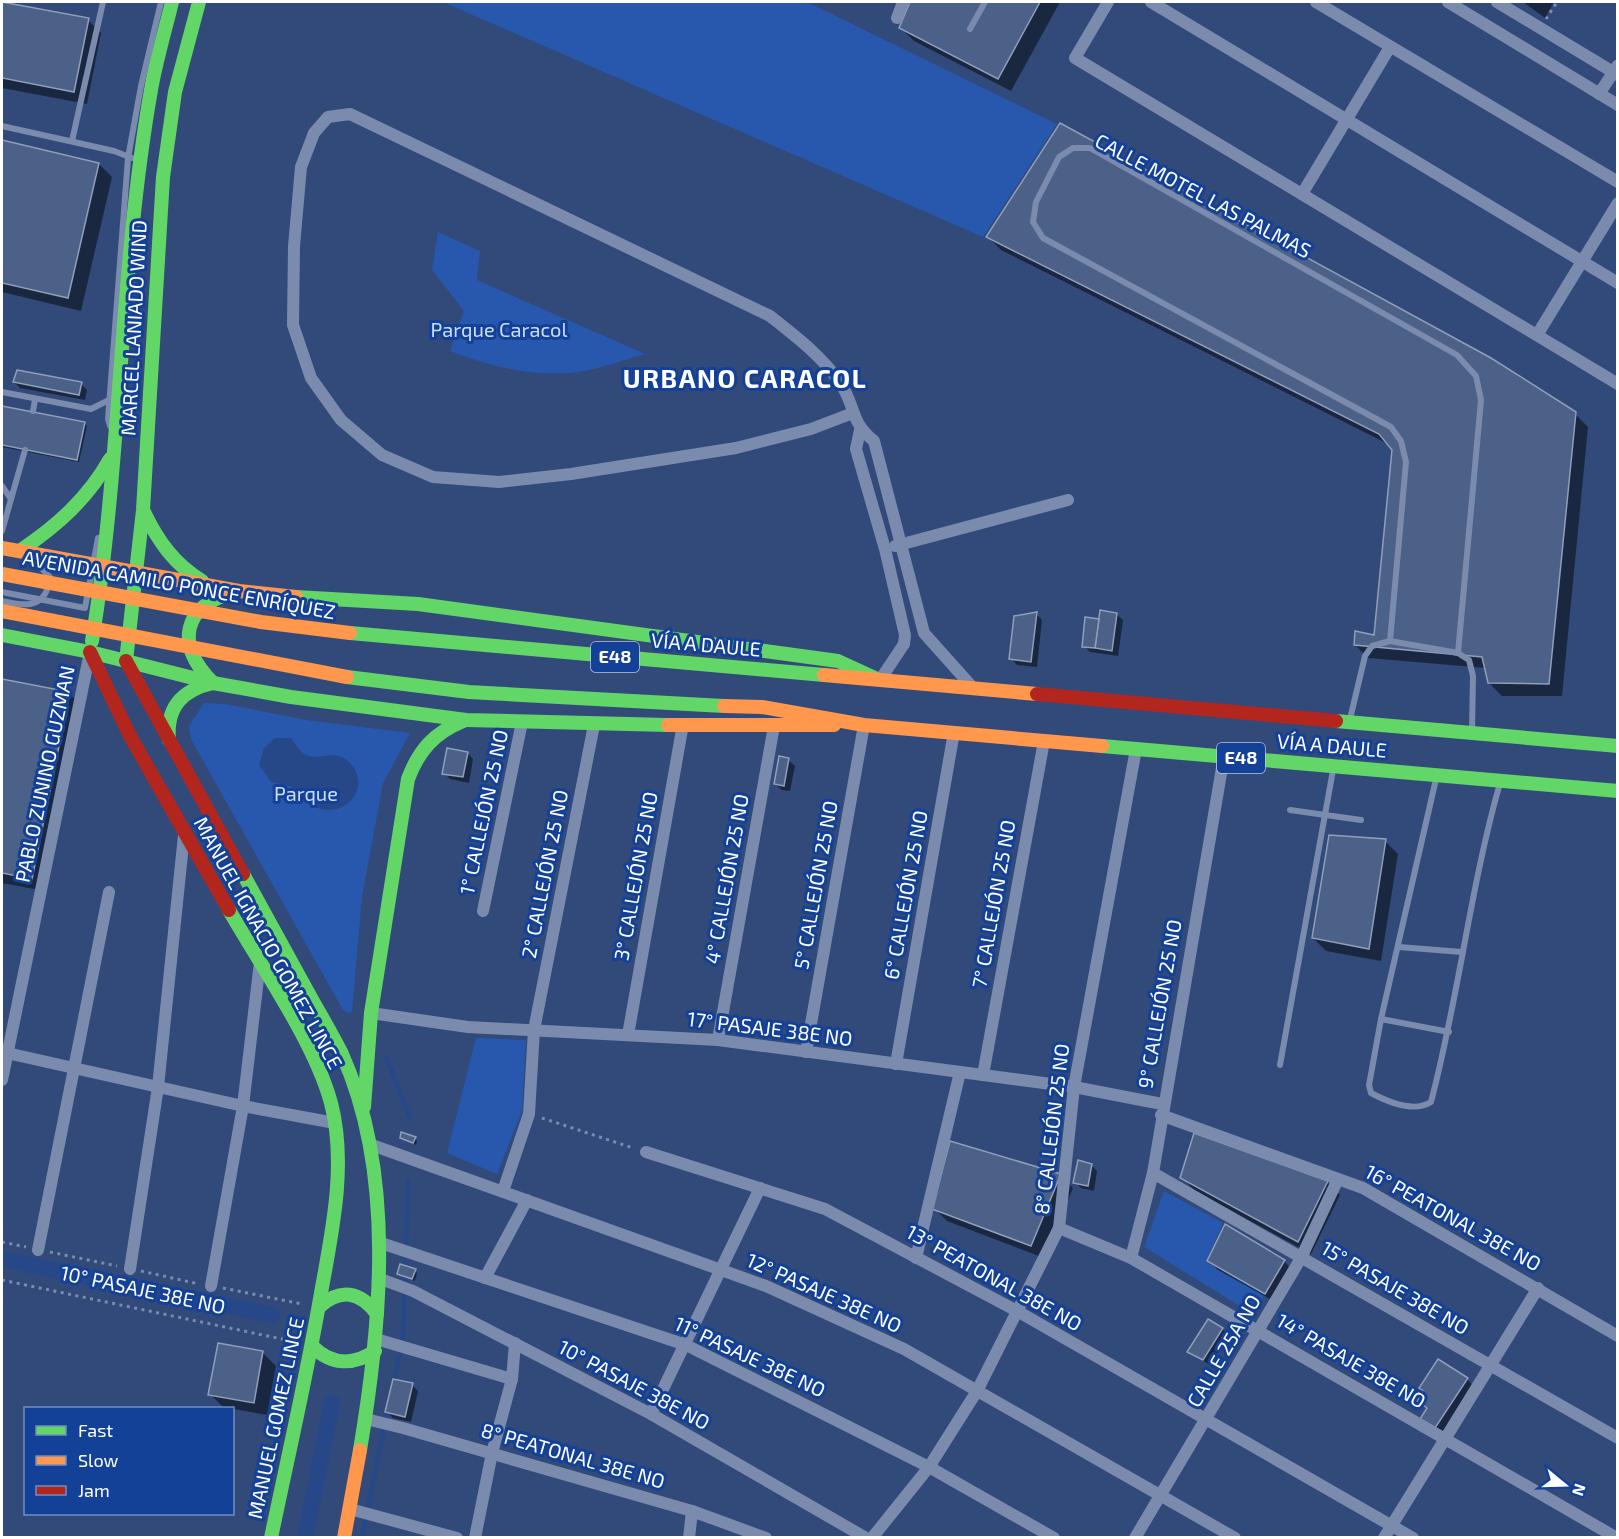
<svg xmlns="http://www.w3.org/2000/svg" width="1619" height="1539" font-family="'Exo 2',sans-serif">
	<rect width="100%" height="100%" fill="#314a7a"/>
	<!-- green -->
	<g fill="#2758ae">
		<path d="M443,2H807L1057,124L983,237Z"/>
		<path d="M438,232L480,251L477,280L645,354C623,360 600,369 578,372C535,378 489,366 450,351L464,311L432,270Z"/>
		<path d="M204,703L225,704L306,720L410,733L383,783L362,896L352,1011L349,1013L343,1010L191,739L189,726Z"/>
		<path d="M476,1038L526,1040L522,1111L497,1174L447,1153Z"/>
		<path d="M1164,1191L1223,1223L1206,1262L1265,1294L1253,1314L1144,1247Z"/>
	</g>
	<!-- water -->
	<path fill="#274888" d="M275,738H291C295,743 298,749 303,753C319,764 334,746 350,763C375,790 339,825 308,803C300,787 288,785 271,782L259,765L264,748Z"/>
	<!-- shadow -->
	<g fill="#0007">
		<path d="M912,2H1060L1011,91L914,41L901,28Z"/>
		<path d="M1523,2H1554L1545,18Z"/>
		<path d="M2,3L88,20L101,33L87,104L2,88Z"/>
		<path d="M2,142L99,164L112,177L81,311L2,292Z"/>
		<path d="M988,237L1575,414L1588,427L1562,696H1502L1489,683L1486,668L1368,658L1355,645L1375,637L1394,449L1390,445L1001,250Z"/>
		<path d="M14,382L81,384L87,390L85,400L20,388Z"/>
		<path d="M3,407L84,423L87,426L79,462L2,447Z"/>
		<path d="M1036,614L1042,620L1037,667L1017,665L1011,658Z"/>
		<path d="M1116,614L1123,620L1118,656L1090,652L1084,646L1100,620Z"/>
		<path d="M2,680L69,693L82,707L45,891L2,883Z"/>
		<path d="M467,753L473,759L469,783L450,779L444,773Z"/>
		<path d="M788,760L795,766L790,791L782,790L775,784Z"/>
		<path d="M1385,841L1398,854L1381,961L1326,951L1313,938Z"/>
		<path d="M402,1138H415L417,1141L416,1145Z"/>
		<path d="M1091,1165L1097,1171L1094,1191L1081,1188L1075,1182Z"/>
		<path d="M1060,1175L1073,1188L1044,1258L947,1221L934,1208Z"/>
		<path d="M1182,1177L1327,1182L1340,1195L1311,1254L1195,1191Z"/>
		<path d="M1209,1261H1284L1293,1271L1275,1302L1218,1270Z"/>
		<path d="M415,1270L417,1273L415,1281L399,1274Z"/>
		<path d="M1222,1329L1228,1335L1210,1365L1189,1352Z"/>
		<path d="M263,1353L276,1366L267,1415L223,1407L210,1394Z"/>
		<path d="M1467,1379L1476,1389L1445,1437L1431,1428L1428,1410L1419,1401Z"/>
		<path d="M412,1385L418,1391L411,1422L393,1418L387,1412Z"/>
	</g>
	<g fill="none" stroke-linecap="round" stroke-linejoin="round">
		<!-- stream -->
		<g stroke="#274888" stroke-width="4.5">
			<path d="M386,1057L410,1118"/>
			<path d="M393,1385L403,1340L408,1182"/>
			<path d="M362,1538L388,1408"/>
		</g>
		<!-- canal -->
		<g stroke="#274888" stroke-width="16">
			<path d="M2,1259L272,1315"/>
			<path d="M305,1538L332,1403"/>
		</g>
	</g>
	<!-- building -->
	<g fill="#4c6187" stroke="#909eb9" stroke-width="1.5">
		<path d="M2,2L89,18L74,92L2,78Z"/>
		<path d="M910,2H1040L998,79L899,28Z"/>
		<path d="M1060,123L1491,358L1576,412L1549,684L1488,683L1482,657L1354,645L1355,631L1374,635L1392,450L1379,434L986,237Z"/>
		<path d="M2,140L99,163L68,298L2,283Z"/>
		<path d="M17,370L82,382L79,395L13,382Z"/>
		<path d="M2,406L85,422L77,460L2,445Z"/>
		<path d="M1100,610L1117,613L1112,651L1095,648Z"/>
		<path d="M1037,612L1031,662L1009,659L1014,616Z"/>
		<path d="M1085,617L1099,619L1095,648L1082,647Z"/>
		<path d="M2,679L70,692L32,879L2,873Z"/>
		<path d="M447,748L468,752L463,777L442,774Z"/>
		<path d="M779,756L789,758L784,786L774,784Z"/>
		<path d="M1329,835L1386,839L1369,949L1312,938Z"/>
		<path d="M401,1132L416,1137L413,1143L400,1138Z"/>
		<path d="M1194,1133L1328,1181L1298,1242L1180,1178Z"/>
		<path d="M950,1141L1061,1174L1031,1246L932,1209Z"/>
		<path d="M1078,1160L1092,1164L1088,1186L1073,1183Z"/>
		<path d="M1225,1224L1285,1260L1265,1294L1207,1261Z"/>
		<path d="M400,1264L416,1269L412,1279L397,1274Z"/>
		<path d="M1208,1319L1223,1328L1203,1360L1187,1352Z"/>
		<path d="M218,1343L263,1351L254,1403L208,1395Z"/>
		<path d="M1438,1359L1468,1378L1435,1428L1420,1419L1427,1408L1417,1401L1423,1391L1419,1388Z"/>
		<path d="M393,1379L413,1383L405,1417L385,1412Z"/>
	</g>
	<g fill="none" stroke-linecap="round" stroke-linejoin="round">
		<!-- path -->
		<g stroke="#7b8bad" stroke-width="3" stroke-dasharray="3 4.5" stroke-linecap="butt">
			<path d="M1546,19L1557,2"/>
			<path d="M542,1118L633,1148"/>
			<path d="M2,1242L26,1247"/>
			<path d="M50,1252L117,1266"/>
			<path d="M141,1271L199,1284"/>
			<path d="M2,1280L296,1342"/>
			<path d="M223,1288L302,1304"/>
		</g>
		<!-- lane -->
		<g stroke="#7b8bad" stroke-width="6">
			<path d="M970,29L985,2"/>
			<path d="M2,126L114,151L132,158"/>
			<path d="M72,141L103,2"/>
			<path d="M2,392L91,409L109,400"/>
			<path d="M33,411L35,400"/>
			<path d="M110,426L108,419L128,158L141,86L161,2"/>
			<path d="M2,486L11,499"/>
			<path d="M2,531L25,450"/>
			<path d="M32,559L50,577"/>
			<path d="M2,592L85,608L98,538"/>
			<path d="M2,601C21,605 41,610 48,587"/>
			<path d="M1390,641L1406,462L1401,441L1391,427L1043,238L1033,222L1036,202L1059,157L1073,148H1090L1457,355L1476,376L1481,400L1458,653"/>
			<path d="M1350,719L1365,656L1372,646L1390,641L1458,653L1469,660L1473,676L1472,730"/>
			<path d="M1436,779L1381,1019L1369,1085L1371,1093C1388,1102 1414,1113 1431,1102C1459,996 1470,888 1500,783"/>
			<path d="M1290,810L1361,820"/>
			<path d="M1399,947L1462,952"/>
			<path d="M1381,1019L1449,1032"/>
			<path d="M1280,1065L1333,770"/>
		</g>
		<!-- street -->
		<g stroke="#7b8bad" stroke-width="12">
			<path d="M1108,2L1075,58L1618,384"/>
			<path d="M1151,2L1618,283"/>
			<path d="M1316,2L1618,182"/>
			<path d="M1448,2L1618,105"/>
			<path d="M1497,2L1618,75"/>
			<path d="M897,18L903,2"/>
			<path d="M1599,94L1618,65"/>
			<path d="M1302,194L1390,47"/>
			<path d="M1537,335L1618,203"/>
			<path d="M853,413L811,429L736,448L571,474L499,482L433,477L382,455L341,420L311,378L293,325L294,246L301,167L314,133L328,117L350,114L770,316C795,336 822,356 840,383C856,405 849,421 874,441L924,633L974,689"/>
			<path d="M860,430L856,449L885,549L905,635L904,644L880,680"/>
			<path d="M895,546L1068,500"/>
			<path d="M483,911L522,722"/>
			<path d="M371,1013L468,1027L718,1040L1074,1087L1162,1104"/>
			<path d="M628,1035L683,724"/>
			<path d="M718,1040L774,726"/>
			<path d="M806,1052L864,725"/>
			<path d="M7,1053L243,1106L335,1123"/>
			<path d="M896,1064L954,732"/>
			<path d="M983,1075L1044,741"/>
			<path d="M2,1080L90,652"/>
			<path d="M1161,1115L1363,1188L1618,1336"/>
			<path d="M369,1144L766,1286L904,1349L1235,1538"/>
			<path d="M646,1152L825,1209L1017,1311L1413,1538"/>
			<path d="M1153,1173L1618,1438"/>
			<path d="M503,1191L529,1114L534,1030L594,725"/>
			<path d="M1059,1228L1131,1258L1617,1538"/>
			<path d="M378,1242L686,1345L929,1467L1054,1538"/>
			<path d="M38,1250L109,892"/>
			<path d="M916,1258L960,1072"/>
			<path d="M1131,1258L1153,1173L1224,756"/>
			<path d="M130,1269L158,1087L184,835"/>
			<path d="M378,1278L413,1291L651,1414L866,1538"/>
			<path d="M485,1278L527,1200"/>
			<path d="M211,1286L243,1106L260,962"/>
			<path d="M376,1339L512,1379"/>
			<path d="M651,1414L760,1188"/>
			<path d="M366,1419L403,1428L692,1511L766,1538"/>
			<path d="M350,1509L457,1538"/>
			<path d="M475,1538L492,1453L512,1379L515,1343"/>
			<path d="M689,1538L692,1511"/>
			<path d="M872,1538L929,1467L977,1391L1059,1228L1074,1087L1136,749"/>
			<path d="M1135,1538L1301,1258L1338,1179"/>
			<path d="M1384,1538L1538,1288"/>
		</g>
		<!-- fast -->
		<g stroke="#63d668" stroke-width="14">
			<path d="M144,512C158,541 174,564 202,581"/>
			<path d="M21,550C58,525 88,498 110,459"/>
			<path d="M296,597L418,604L838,661L875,678"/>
			<path d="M350,633L824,675"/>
			<path d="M2,635L90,652L213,683L291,697L466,720L668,725"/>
			<path d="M92,641C122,459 119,272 151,90C156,61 165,31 172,2"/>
			<path d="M126,661L143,510L163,177L175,92L199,2"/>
			<path d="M347,677L469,692L724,706"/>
			<path d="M212,682C175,644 182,606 235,592"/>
			<path d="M1336,721L1618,746"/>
			<path d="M169,740C166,707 182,690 213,683"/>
			<path d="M1102,746L1618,791"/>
			<path d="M243,874C265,914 287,954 309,994C320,1014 332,1034 342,1054C396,1174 381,1325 360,1450"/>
			<path d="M229,910C261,966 315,1043 331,1103C347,1164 332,1232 321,1293C307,1375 288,1456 271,1538"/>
			<path d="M364,1107L371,1013L408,779C419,750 434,733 463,721"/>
			<path d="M319,1307C340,1288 360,1291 377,1314"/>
			<path d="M312,1346C331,1365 353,1366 375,1351"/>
		</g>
		<!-- slow -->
		<g stroke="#ff974d" stroke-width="14">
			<path d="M2,548L239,591L296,597"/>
			<path d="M824,675L1037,694"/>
			<path d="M724,706L762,707L864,725L1102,746"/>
			<path d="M668,725H834"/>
			<path d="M344,1538L360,1450"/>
		</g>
		<!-- jam -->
		<g stroke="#b3261e" stroke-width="14">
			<path d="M90,652L130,736L229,910"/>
			<path d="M126,661L243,874"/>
			<path d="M1037,694L1336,721"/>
		</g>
		<!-- slow-bridge -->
		<g stroke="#ff974d" stroke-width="14">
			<path d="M2,574L261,622L350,633"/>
			<path d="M2,611L347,677"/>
		</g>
	</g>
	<g text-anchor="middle" stroke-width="6" stroke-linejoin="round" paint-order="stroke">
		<!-- shield labels -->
		<g fill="#134198" stroke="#b8c6e0" stroke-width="1.5">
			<rect x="591" y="642" width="48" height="30" rx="4.5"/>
			<rect x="1217" y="743" width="48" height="30" rx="4.5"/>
		</g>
		<g font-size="18" font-weight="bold" fill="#fff">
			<text x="615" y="663">E48</text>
			<text x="1241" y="764">E48</text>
		</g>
		<!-- street labels -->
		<g font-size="20" fill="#fff" stroke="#134198">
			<text transform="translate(1203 196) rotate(28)" y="7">CALLE MOTEL LAS PALMAS</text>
			<text transform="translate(134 328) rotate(-87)" y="7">MARCEL LANIADO WIND</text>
			<text transform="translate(179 585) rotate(10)" y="7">AVENIDA CAMILO PONCE ENRÍQUEZ</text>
			<text transform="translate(706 645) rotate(5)" y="7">VÍA A DAULE</text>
			<text transform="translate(1332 746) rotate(5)" y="7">VÍA A DAULE</text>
			<text transform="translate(45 774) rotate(-78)" y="7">PABLO ZUNINO GUZMAN</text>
			<text transform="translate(484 812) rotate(-78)" y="7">1° CALLEJÓN 25 NO</text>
			<text transform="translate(545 874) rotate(-79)" y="7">2° CALLEJÓN 25 NO</text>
			<text transform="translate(636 876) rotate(-80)" y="7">3° CALLEJÓN 25 NO</text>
			<text transform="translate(727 879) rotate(-80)" y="7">4° CALLEJÓN 25 NO</text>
			<text transform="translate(816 885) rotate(-80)" y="7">5° CALLEJÓN 25 NO</text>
			<text transform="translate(906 895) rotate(-80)" y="7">6° CALLEJÓN 25 NO</text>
			<text transform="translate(994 904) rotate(-80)" y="7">7° CALLEJÓN 25 NO</text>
			<text transform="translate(268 943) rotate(61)" y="7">MANUEL IGNACIO GOMEZ LINCE</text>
			<text transform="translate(1160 1004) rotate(-80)" y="7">9° CALLEJÓN 25 NO</text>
			<text transform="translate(770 1029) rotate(7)" y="7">17° PASAJE 38E NO</text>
			<text transform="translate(1052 1129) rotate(-83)" y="7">8° CALLEJÓN 25 NO</text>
			<text transform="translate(1453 1218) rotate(29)" y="7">16° PEATONAL 38E NO</text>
			<text transform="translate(994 1278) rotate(29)" y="7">13° PEATONAL 38E NO</text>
			<text transform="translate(1395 1288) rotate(30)" y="7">15° PASAJE 38E NO</text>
			<text transform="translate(143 1290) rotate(12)" y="7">10° PASAJE 38E NO</text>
			<text transform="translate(824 1293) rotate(24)" y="7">12° PASAJE 38E NO</text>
			<text transform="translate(1224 1351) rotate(-60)" y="7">CALLE 25A NO</text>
			<text transform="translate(750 1357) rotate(25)" y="7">11° PASAJE 38E NO</text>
			<text transform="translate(1351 1361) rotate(30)" y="7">14° PASAJE 38E NO</text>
			<text transform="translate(634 1385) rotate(28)" y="7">10° PASAJE 38E NO</text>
			<text transform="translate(276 1418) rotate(-78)" y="7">MANUEL GOMEZ LINCE</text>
			<text transform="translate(573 1456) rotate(16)" y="7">8° PEATONAL 38E NO</text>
		</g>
		<!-- park labels -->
		<g font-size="20" fill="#cddefd" stroke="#134198">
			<text x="499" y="337">Parque Caracol</text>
			<text x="306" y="801">Parque</text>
		</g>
		<!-- district labels -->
		<g font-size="26" font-weight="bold" letter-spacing="1.5" fill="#fff" stroke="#134198">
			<text x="745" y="388">URBANO CARACOL</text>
		</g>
	</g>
	<!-- border -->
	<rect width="1619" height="1539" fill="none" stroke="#ffffff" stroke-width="6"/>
	<!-- legend -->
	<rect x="24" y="1407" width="210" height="108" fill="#134198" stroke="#718dc1" stroke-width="1.5"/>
	<rect x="36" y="1426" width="30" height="9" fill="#63d668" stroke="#718dc1" stroke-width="1.5"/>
	<text x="78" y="1437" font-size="18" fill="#ffffff">Fast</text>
	<rect x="36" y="1456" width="30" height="9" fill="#ff974d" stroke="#718dc1" stroke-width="1.5"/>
	<text x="78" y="1467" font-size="18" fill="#ffffff">Slow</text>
	<rect x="36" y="1486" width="30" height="9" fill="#b3261e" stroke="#718dc1" stroke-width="1.5"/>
	<text x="78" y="1497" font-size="18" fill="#ffffff">Jam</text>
	<!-- north arrow -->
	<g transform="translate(1565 1485) rotate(109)" stroke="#134198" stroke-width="4.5" paint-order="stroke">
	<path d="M0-4.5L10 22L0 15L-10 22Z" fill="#ffffff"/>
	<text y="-9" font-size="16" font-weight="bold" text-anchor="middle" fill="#ffffff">N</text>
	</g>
</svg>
